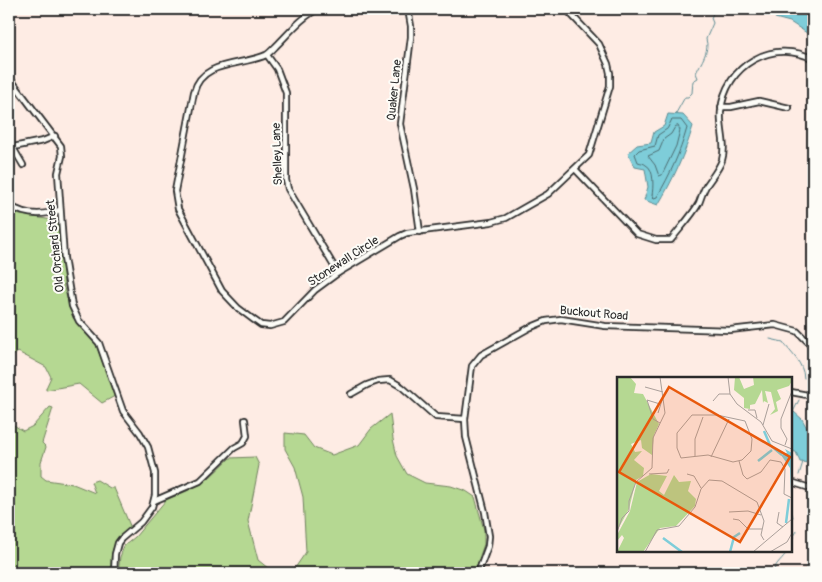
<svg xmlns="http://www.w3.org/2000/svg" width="822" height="582" font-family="Pangolin,sans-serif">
	<rect width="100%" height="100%" fill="#feece4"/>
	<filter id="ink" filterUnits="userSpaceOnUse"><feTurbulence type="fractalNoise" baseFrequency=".02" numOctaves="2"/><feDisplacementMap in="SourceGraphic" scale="10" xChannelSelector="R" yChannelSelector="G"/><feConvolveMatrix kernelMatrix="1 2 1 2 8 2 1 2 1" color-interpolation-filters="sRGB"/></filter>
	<g filter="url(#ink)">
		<!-- green -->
		<g fill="#b5d892" stroke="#70825e">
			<path d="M9,209L20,215L60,221L64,288L73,318L96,344L115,396L102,403L79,384L46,390V388L51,377L46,367L18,352L9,359Z"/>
			<path d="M50,407L53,408L42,443L46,447L41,462V476L46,480L73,484L95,493L91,482L97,480L110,488H114L131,528C113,542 110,550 111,573H9V422L23,431L33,426Z"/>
			<path d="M390,414L393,439L397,456L407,474L425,483L451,486L466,491L475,497L484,530V544L474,573H279L295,568L306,552L303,497L295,467L285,449V433L304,435L314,448L332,455L359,445L371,429Z"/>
			<path d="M255,457L259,465L248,521L258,560L274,573H118L120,557L124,546L135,537L166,500L187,491L209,478L230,458Z"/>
		</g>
		<!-- water -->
		<g fill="#7ecdd9" stroke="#5d8c93">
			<path d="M781,9H813V37L790,22L775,18Z"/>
			<path d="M668,114L683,115L693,126C685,154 673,180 658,205L644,200L648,187L645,169L635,167L628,153L637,145L651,143L654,132L664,126Z"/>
			<path d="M794,412L802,419L813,439V463L800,462L796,452L791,451V414Z"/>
		</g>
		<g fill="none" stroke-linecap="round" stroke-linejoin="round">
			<!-- shore -->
			<g stroke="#4c6c71" stroke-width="1">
				<path d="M672,120H681L687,128C680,153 670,175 657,197L654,198L652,196C653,189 655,169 646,165C644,163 641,163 638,162L635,154L639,150L655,146L658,135L667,129Z"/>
				<path d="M678,126L680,130L676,146L662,175L659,176L655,165L648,156L659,151L664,139L671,134L675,127Z"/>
			</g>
			<!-- stream -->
			<g stroke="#5d8c93" stroke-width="1">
				<path d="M710,9C721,13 731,12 743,9"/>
				<path d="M767,9L776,15"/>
				<path d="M675,115L685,97H688L692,93L693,81L698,78L696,73C701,62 710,51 706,39L713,23L711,18L714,11"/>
				<path d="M770,339L783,342C792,355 803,362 804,378"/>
				<path d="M793,412L799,400"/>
				<path d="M799,475L803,462"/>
				<path d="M791,502L793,489"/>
				<path d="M791,511L793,517"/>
				<path d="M791,541L797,531"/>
				<path d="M773,573C776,561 783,560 787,551"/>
			</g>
			<!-- minor casing -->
			<g stroke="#2b2b2b" stroke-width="8">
				<g id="minor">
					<path d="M318,9C302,17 290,32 277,45C274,48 270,53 266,55C242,66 202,60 194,92L175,191L178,209L222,291L238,308L254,320L261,325L270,326L284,322L315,290L338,273L400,236L407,233L491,222L506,218L548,194L589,155L610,86V73L608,64L599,44L566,9"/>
					<path d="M408,9L411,26V37L400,124L414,189L420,232"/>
					<path d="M267,55L277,69L286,93V180L288,189L338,273"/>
					<path d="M9,77L61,146L62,156L58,173L64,258L72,306L79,321L99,343L123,411L140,433L148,447L155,473V495L152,507L141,522L121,539L118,543L115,554L114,573"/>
					<path d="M721,107H731L759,101L789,108"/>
					<path d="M9,141L23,165"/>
					<path d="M13,147L43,141L55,136"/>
					<path d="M575,169L637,234L656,240H671C680,228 692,216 699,203C701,198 703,191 706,186C712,177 719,169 722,160C727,144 719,127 721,111C725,65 773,38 813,59"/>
					<path d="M9,205C25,216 42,216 60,210"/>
					<path d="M791,392L813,396"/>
					<path d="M351,394L367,385L378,381L390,380L402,387L436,417L465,419"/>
					<path d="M791,482L813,489"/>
					<path d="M154,501L200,481L234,448L243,443L247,436L245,420"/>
					<path d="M478,573L488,546L489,536L485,512L466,437L465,419L472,366L481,355L529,328L546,321L561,319L605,326L730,330L775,325L797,331L813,347"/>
				</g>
			</g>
			<!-- minor -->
			<use href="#minor" stroke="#fdfcf7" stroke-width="4.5"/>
		</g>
	</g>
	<g text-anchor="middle" stroke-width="4" stroke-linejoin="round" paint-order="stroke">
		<!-- street labels -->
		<g font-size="12" fill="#2b2b2b" stroke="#fdfcf7">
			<text transform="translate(394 90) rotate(-84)" y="4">Quaker Lane</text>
			<text transform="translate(277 154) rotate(-92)" y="4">Shelley Lane</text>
			<text transform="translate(55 246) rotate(-96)" y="4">Old Orchard Street</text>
			<text transform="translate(343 261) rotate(-33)" y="4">Stonewall Circle</text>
			<text transform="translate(594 313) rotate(5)" y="4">Buckout Road</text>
		</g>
	</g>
	<!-- overview -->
	<g transform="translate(617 377)">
		<rect width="175" height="175" fill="#feece4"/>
		<path d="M0,0H13L19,7L17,16L26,17L42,47L37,58L35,78L25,71L24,63L14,67L18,75L25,74L17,83L27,91L26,99L19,103L12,132L0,154ZM118,0H122L127,12L137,8L136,0H175V4L172,9L160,13L164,22L159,25L161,34L153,38L158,32L154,15L148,14L151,26L147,24L146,26L145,13L138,27L133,28V32L127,31V21L117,13ZM34,97L50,99L42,114L47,118L57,98L62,105L74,104L71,114L79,122L78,129L59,149L43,151L26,175H0L7,161L5,158L0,164V158L13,134L20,105Z" fill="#b5d892"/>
		<path d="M168,72L175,76L174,117L173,91L164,78L170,76Z" fill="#7ecdd9"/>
		<path fill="none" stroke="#7ecdd9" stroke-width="2.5" d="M147,54L153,68L165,78M141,84L155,73M169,146L172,122M46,161L65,175M113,175L117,160L123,156"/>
		<path fill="none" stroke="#aa9f9a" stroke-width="1" d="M111,0L113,17L120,27L144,45L155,64L175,72M28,10L46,15M96,24L102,17H113M43,27L30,23L36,42L43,46M131,33H138L140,41M41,36L46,20M75,38H100L128,44L135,62L134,74L125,83L116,85L91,78L64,81L60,71V56ZM146,48L152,27M168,68L170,62L164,51V42L175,14M78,79V62L86,40M94,80L112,42M122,84L126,98L130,102L144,95L153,83L164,85L168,92L167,117L175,121M32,97L50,96L52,92M70,97L77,99L84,111M112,135L131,134L144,138M162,135L160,146L166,150M116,142L122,143L131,152H145M0,155L5,141L12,134V124L19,105L35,91L36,61L48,36L43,0M28,175L40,153L62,149L78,130L84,112L92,103L105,104L140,125L147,144L144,158L147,163M136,175L175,142M153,175L170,165L175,156"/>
		<path fill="#e8590c" fill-opacity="0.15" stroke="#e8590c" stroke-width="2.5" d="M52,10L173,80L123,165L2,95Z"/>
		<rect width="175" height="175" fill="none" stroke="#2b2b2b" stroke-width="2.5"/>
	</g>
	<!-- margin -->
	<rect width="822" height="582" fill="none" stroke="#fdfcf7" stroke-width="30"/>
	<rect x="15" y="15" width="792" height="552" fill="none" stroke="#2b2b2b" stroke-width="2" filter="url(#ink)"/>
</svg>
